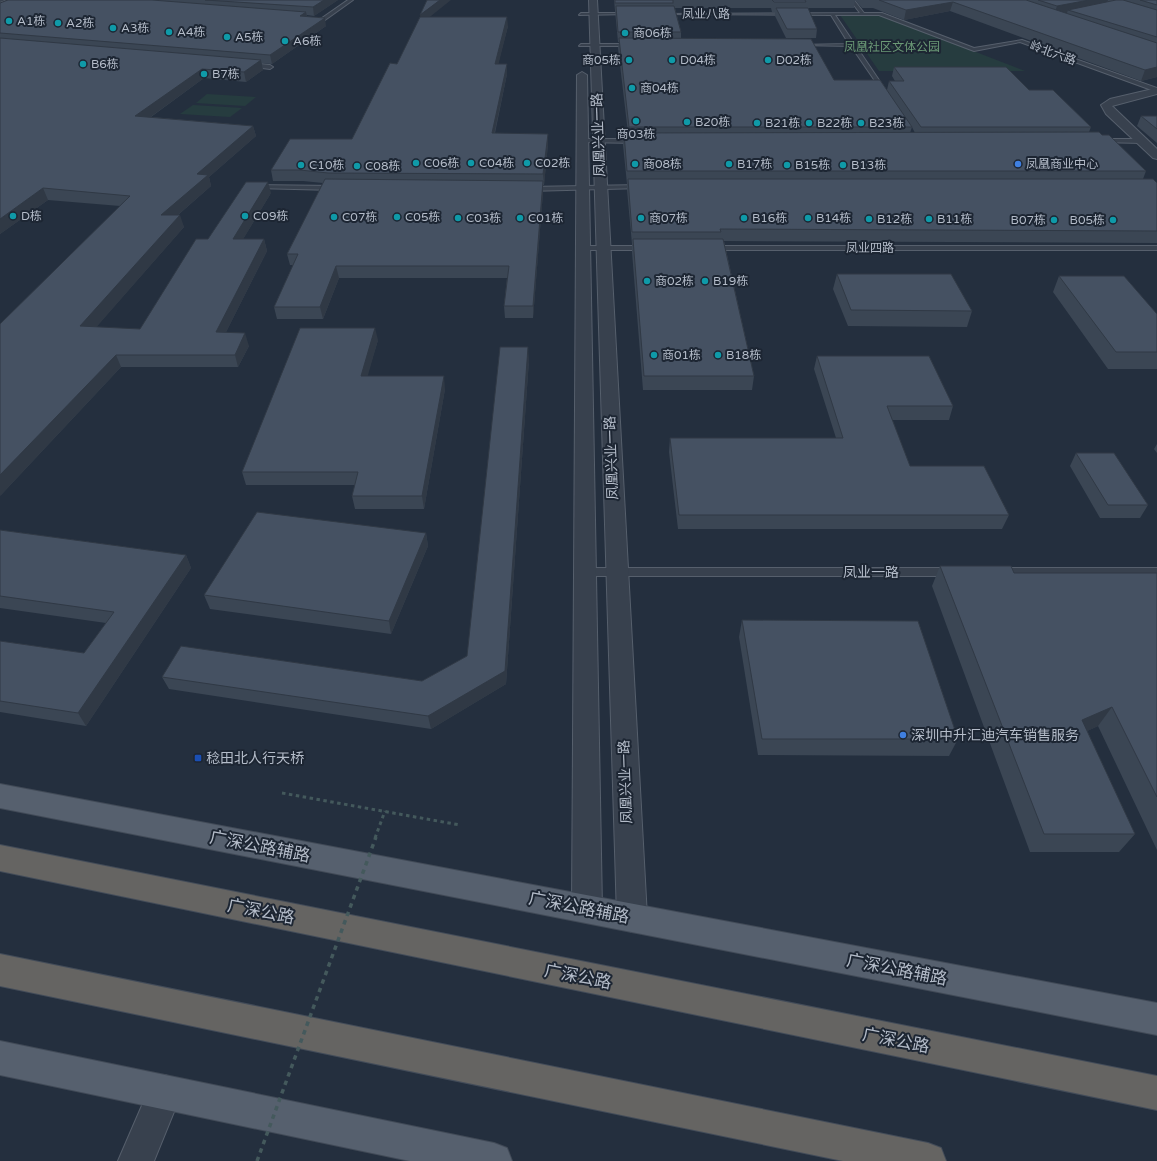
<svg xmlns="http://www.w3.org/2000/svg" width="1157" height="1161" font-family="'Varela Round','Noto Sans SC',sans-serif">
	<rect width="100%" height="100%" fill="#242f3e"/>
	<!-- green -->
	<g fill="#263c3f">
		<path d="M840,15H880L1025,71H879Z"/>
		<path d="M207,94L256,97L245,106L196,103Z"/>
		<path d="M193,105L242,108L230,117L180,114Z"/>
	</g>
	<g fill="none" stroke-linecap="round" stroke-linejoin="round">
		<!-- service casing -->
		<g stroke="#565f6c" stroke-width="2">
			<g id="service">
				<path d="M0,0H5L0,2Z"/>
				<path d="M348,0H353L325,20L309,18H322Z"/>
				<path d="M850,0H854L864,13H882L974,48L1022,40L1157,88V92L1020,42L974,51L879,15H835L887,92L884,94L851,46L799,45L849,44L831,15L660,14L860,13Z"/>
				<path d="M581,13H630L632,14L579,15Z"/>
				<path d="M581,44H632L634,45L632,46H579Z"/>
				<path d="M249,63L270,65L273,67L270,69L247,66Z"/>
				<path d="M582,139H637L640,141L637,143L580,142V140Z"/>
				<path d="M1100,139H1142L1145,141L1142,143L1098,142L1097,141Z"/>
				<path d="M254,185L335,186L338,188L335,190L252,188L251,187Z"/>
				<path d="M641,185L643,186V188L528,191L525,189L528,187Z"/>
				<path d="M580,246H646L650,248L646,250H580Z"/>
				<rect x="709" y="246" width="448" height="4"/>
				<path d="M586,568H951L956,572L951,576H586L581,572Z"/>
				<path d="M1000,568H1157V576H1000L995,572Z"/>
			</g>
		</g>
		<!-- minor casing -->
		<g stroke="#565f6c" stroke-width="2">
			<path id="minor" d="M165,1075L177,1080L182,1092L154,1161H118L153,1080Z"/>
		</g>
		<!-- tertiary casing -->
		<g stroke="#565f6c" stroke-width="2">
			<g id="tertiary">
				<path d="M589,0H597L647,917L643,927L632,932L621,927L617,917Z"/>
				<path d="M582,72L587,75L602,909L597,919L587,923L577,919L572,909L577,75Z"/>
				<path d="M1157,88V94L1112,106L1157,149V159L1153,158L1106,114L1101,105L1110,99Z"/>
			</g>
		</g>
		<!-- primary casing -->
		<g stroke="#414a57" stroke-width="2">
			<g id="primary">
				<path d="M0,784L1157,1003V1035L0,808Z"/>
				<path d="M0,1041L494,1143L507,1148L512,1161H410L0,1075Z"/>
			</g>
		</g>
		<!-- trunk casing -->
		<g stroke="#434c59" stroke-width="2">
			<g id="trunk">
				<path d="M0,845L1157,1076V1110L0,871Z"/>
				<path d="M0,954L928,1143L941,1148L946,1161H843L0,986Z"/>
			</g>
		</g>
		<!-- path -->
		<path stroke="#44595c" stroke-width="3" stroke-dasharray="3.5 3.5" stroke-linecap="butt" d="M282,793L460,825"/>
		<!-- service -->
		<use href="#service" fill="#38414e" fill-rule="evenodd"/>
		<!-- minor -->
		<use href="#minor" fill="#38414e" fill-rule="evenodd"/>
		<!-- tertiary -->
		<use href="#tertiary" fill="#38414e" fill-rule="evenodd"/>
		<!-- primary -->
		<use href="#primary" fill="#56606e" fill-rule="evenodd"/>
		<!-- trunk -->
		<use href="#trunk" fill="#656462" fill-rule="evenodd"/>
		<!-- path-bridge-far1 -->
		<path stroke="#44595c" stroke-width="3" stroke-dasharray="3.5 3.5" stroke-linecap="butt" d="M375,838L385,811"/>
		<!-- path-bridge -->
		<path stroke="#44595c" stroke-width="3.5" stroke-dasharray="4.5 4.5" stroke-linecap="butt" d="M257,1161L376,837"/>
	</g>
	<!-- wall -->
	<g fill="#3b4654" fill-rule="evenodd">
		<path d="M8,0H338L314,16L307,15V16L326,26L272,64L262,63L263,70L246,82L204,78L151,117L253,126L256,136L209,177L211,186L178,215L184,227L96,327L140,329L208,239L271,193L243,239H264L267,251L226,332L249,346L238,367H121L0,496L120,206L48,200L0,234V3Z"/>
		<path d="M614,0H1157V77L1141,81L950,11L904,20L873,8H862L855,0L854,8H806L817,29L816,38H786L775,16V12H772L771,8H675L681,32V38L834,80L887,90L889,81H895L892,76L894,67L1029,90L1091,127L1089,132L1102,135L1146,171L1143,179L1157,183V243L724,241L754,376L752,390H643L632,252V244L627,190V184L623,145L624,133H628L618,48L619,42H618ZM912,127L915,133H910Z"/>
		<path d="M430,17L508,26L498,64L507,74L495,133L548,144L544,185H543V192L533,318H505L504,306L507,278H339L323,319H277L274,307L293,265H290L287,254L323,183L303,181H273L271,170L352,139L397,64Z"/>
		<path d="M1141,116H1157V143L1137,126Z"/>
		<path d="M837,274L972,311L967,327L848,326L833,289Z"/>
		<path d="M1059,276L1157,314V369H1108L1053,292Z"/>
		<path d="M378,340L367,376L445,389L424,509H355L352,496L355,485H246L242,472Z"/>
		<path d="M817,356L953,406L949,420H892L910,466L1009,515L1002,529H678L669,452L670,438H836L814,369Z"/>
		<path d="M529,360L506,684L431,729L169,689L162,677L422,681L467,656Z"/>
		<path d="M1157,444V453L1154,449Z"/>
		<path d="M1076,453L1148,505L1140,518H1100L1070,466Z"/>
		<path d="M0,530L186,555L191,568L86,726L0,712V641L84,653L106,623L0,608Z"/>
		<path d="M426,533L428,546L391,634L210,609L204,595Z"/>
		<path d="M940,566L1014,573H1157V850L1098,726L1087,731L1135,834L1119,852H1030L932,586Z"/>
		<path d="M742,620L958,739L949,756L758,755L739,637Z"/>
	</g>
	<!-- shaded-wall -->
	<g fill="#303945">
		<path d="M324,0H338L314,16L313,7Z"/>
		<path d="M440,0H451L421,24L420,15Z"/>
		<path d="M1089,0H1108L1106,6L1068,10L1067,13L1054,15L1057,6Z"/>
		<path d="M953,2L950,11L904,20L906,10Z"/>
		<path d="M306,12L308,20L300,16Z"/>
		<path d="M507,17L508,26L496,74L495,64Z"/>
		<path d="M325,18L326,26L272,64L270,55Z"/>
		<path d="M261,60L263,70L246,82L244,72Z"/>
		<path d="M507,64V74L492,144V133Z"/>
		<path d="M1157,67V77L1141,81L1145,70Z"/>
		<path d="M202,69L204,78L138,126L135,116Z"/>
		<path d="M253,126L256,136L209,177L211,186L165,226L161,215L197,174Z"/>
		<path d="M548,134V144L544,185L543,174Z"/>
		<path d="M543,181V192L533,318V306Z"/>
		<path d="M268,182L271,193L236,251L233,239Z"/>
		<path d="M43,188L48,200L0,234V219Z"/>
		<path d="M180,215L184,227L86,339L80,326Z"/>
		<path d="M264,239L267,251L220,344L216,332Z"/>
		<path d="M336,266L339,278L323,319L320,307Z"/>
		<path d="M375,328L378,340L364,389L361,376Z"/>
		<path d="M245,333L249,346L238,367L235,355Z"/>
		<path d="M528,347L529,360L506,684L431,729L428,716L505,671Z"/>
		<path d="M116,355L121,367L0,496V475Z"/>
		<path d="M444,376L445,389L424,509L422,496Z"/>
		<path d="M426,533L428,546L391,634L389,621Z"/>
		<path d="M186,555L191,568L86,726L78,713Z"/>
		<path d="M1112,707L1098,726L1069,740L1082,720Z"/>
	</g>
	<!-- building -->
	<g fill="#455162" stroke="#303945">
		<path d="M8,0H152L306,12L300,16L325,18L270,55L0,33V3Z"/>
		<path d="M205,0H324L313,7Z"/>
		<path d="M427,0H440L420,15Z"/>
		<rect x="615" y="0" width="58" height="3"/>
		<path d="M772,0H805L806,2H774Z"/>
		<path d="M879,0H1026L1157,43V67L1145,70L953,2L906,10Z"/>
		<path d="M1038,0H1089L1057,6Z"/>
		<path d="M1116,0H1123L1157,10V37L1068,10Z"/>
		<path d="M1140,0H1157V5Z"/>
		<path d="M616,6H674L681,32H618Z"/>
		<path d="M776,8H808L817,29H787Z"/>
		<path d="M420,17H507L495,64H507L492,133L548,134L543,174L328,173L300,170H271L290,139H352L390,63L397,64Z"/>
		<path d="M0,38L261,60L244,72L202,69L135,116L253,126L197,174L208,175L161,215H180L80,326L140,329L196,239H208L246,182H268L233,239H264L216,332L245,333L235,355H116L0,475V324L130,196L43,188L0,219Z"/>
		<path d="M619,38L811,39L834,80H880L912,127H629Z"/>
		<path d="M894,67H1006L1029,90H1053L1091,127H921L889,81H904Z"/>
		<path d="M1141,116H1157V129Z"/>
		<path d="M1099,132L1102,135H1109L1146,171H627L624,133Z"/>
		<path d="M325,179L543,181L533,306H504L509,266H336L320,307H274L298,254H287Z"/>
		<path d="M628,179H1153L1157,183V231L720,229L721,232H632Z"/>
		<path d="M633,239H723L754,376H644Z"/>
		<path d="M837,274H951L972,311L851,310Z"/>
		<path d="M1059,276H1124L1157,314V352H1116Z"/>
		<path d="M300,328H375L361,376H444L422,496H352L358,472H242Z"/>
		<path d="M500,347H528L505,671L428,716L162,677L181,646L422,681L467,656Z"/>
		<path d="M817,356H929L953,406H887L910,466H984L1009,515H679L670,438H843Z"/>
		<path d="M1076,453H1114L1148,505H1108Z"/>
		<path d="M257,512L426,533L389,621L204,595Z"/>
		<path d="M0,530L186,555L78,713L0,701V641L84,653L114,612L0,596Z"/>
		<path d="M940,566H1011L1014,573H1157V797L1112,707L1082,720L1135,834H1044Z"/>
		<path d="M742,620L918,621L958,739H762Z"/>
	</g>
	<!-- markers -->
	<g fill="#0f9aa8" stroke="#1d2633" stroke-width="1.5">
		<circle cx="9" cy="21" r="4"/>
		<circle cx="58" cy="23" r="4"/>
		<circle cx="113" cy="28" r="4"/>
		<circle cx="169" cy="32" r="4"/>
		<circle cx="625" cy="33" r="4"/>
		<circle cx="227" cy="37" r="4"/>
		<circle cx="285" cy="41" r="4"/>
		<circle cx="629" cy="60" r="4"/>
		<circle cx="672" cy="60" r="4"/>
		<circle cx="768" cy="60" r="4"/>
		<circle cx="83" cy="64" r="4"/>
		<circle cx="204" cy="74" r="4"/>
		<circle cx="632" cy="88" r="4"/>
		<circle cx="636" cy="121" r="4"/>
		<circle cx="687" cy="122" r="4"/>
		<circle cx="757" cy="123" r="4"/>
		<circle cx="809" cy="123" r="4"/>
		<circle cx="861" cy="123" r="4"/>
		<circle cx="416" cy="163" r="4"/>
		<circle cx="471" cy="163" r="4"/>
		<circle cx="527" cy="163" r="4"/>
		<circle cx="635" cy="164" r="4"/>
		<circle cx="729" cy="164" r="4"/>
		<circle cx="301" cy="165" r="4"/>
		<circle cx="787" cy="165" r="4"/>
		<circle cx="843" cy="165" r="4"/>
		<circle cx="357" cy="166" r="4"/>
		<circle cx="13" cy="216" r="4"/>
		<circle cx="245" cy="216" r="4"/>
		<circle cx="334" cy="217" r="4"/>
		<circle cx="397" cy="217" r="4"/>
		<circle cx="458" cy="218" r="4"/>
		<circle cx="520" cy="218" r="4"/>
		<circle cx="641" cy="218" r="4"/>
		<circle cx="744" cy="218" r="4"/>
		<circle cx="808" cy="218" r="4"/>
		<circle cx="869" cy="219" r="4"/>
		<circle cx="929" cy="219" r="4"/>
		<circle cx="1054" cy="220" r="4"/>
		<circle cx="1113" cy="220" r="4"/>
		<circle cx="647" cy="281" r="4"/>
		<circle cx="705" cy="281" r="4"/>
		<circle cx="654" cy="355" r="4"/>
		<circle cx="718" cy="355" r="4"/>
	</g>
	<g fill="#3f7fe0" stroke="#1d2633" stroke-width="1.5">
		<circle cx="1018" cy="164" r="4"/>
		<circle cx="903" cy="735" r="4"/>
	</g>
	<rect fill="#1a4fb4" stroke="#1d2633" stroke-width="1.5" x="194" y="754" width="8" height="8" rx="2"/>
	<g text-anchor="middle" stroke-width="4" stroke-linejoin="round" paint-order="stroke">
		<!-- far-street labels -->
		<g font-size="12" fill="#b4bcc9" stroke="#1d2633">
			<text x="706" y="18">凤业八路</text>
			<text transform="translate(1053 53) rotate(20)" y="4">岭北六路</text>
			<text x="870" y="252">凤业四路</text>
		</g>
		<!-- far-poi labels -->
		<g font-size="12" fill="#b4bcc9" stroke="#1d2633" text-anchor="start">
			<text x="17" y="25">A1栋</text>
			<text x="66" y="27">A2栋</text>
			<text x="121" y="32">A3栋</text>
			<text x="177" y="36">A4栋</text>
			<text x="633" y="37">商06栋</text>
			<text x="235" y="41">A5栋</text>
			<text x="293" y="45">A6栋</text>
			<text x="621" y="64" text-anchor="end">商05栋</text>
			<text x="680" y="64">D04栋</text>
			<text x="776" y="64">D02栋</text>
			<text x="91" y="68">B6栋</text>
			<text x="212" y="78">B7栋</text>
			<text x="640" y="92">商04栋</text>
			<text x="695" y="126">B20栋</text>
			<text x="765" y="127">B21栋</text>
			<text x="817" y="127">B22栋</text>
			<text x="869" y="127">B23栋</text>
			<text x="636" y="138" text-anchor="middle">商03栋</text>
			<text x="424" y="167">C06栋</text>
			<text x="479" y="167">C04栋</text>
			<text x="535" y="167">C02栋</text>
			<text x="643" y="168">商08栋</text>
			<text x="737" y="168">B17栋</text>
			<text x="1026" y="168">凤凰商业中心</text>
			<text x="309" y="169">C10栋</text>
			<text x="795" y="169">B15栋</text>
			<text x="851" y="169">B13栋</text>
			<text x="365" y="170">C08栋</text>
			<text x="21" y="220">D栋</text>
			<text x="253" y="220">C09栋</text>
			<text x="342" y="221">C07栋</text>
			<text x="405" y="221">C05栋</text>
			<text x="466" y="222">C03栋</text>
			<text x="528" y="222">C01栋</text>
			<text x="649" y="222">商07栋</text>
			<text x="752" y="222">B16栋</text>
			<text x="816" y="222">B14栋</text>
			<text x="877" y="223">B12栋</text>
			<text x="937" y="223">B11栋</text>
			<text x="1046" y="224" text-anchor="end">B07栋</text>
			<text x="1105" y="224" text-anchor="end">B05栋</text>
			<text x="655" y="285">商02栋</text>
			<text x="713" y="285">B19栋</text>
			<text x="662" y="359">商01栋</text>
			<text x="726" y="359">B18栋</text>
		</g>
		<!-- far-park labels -->
		<g font-size="12" fill="#6b9a76" stroke="#1d2633">
			<text x="892" y="51">凤凰社区文体公园</text>
		</g>
		<!-- street labels -->
		<g font-size="14" fill="#b4bcc9" stroke="#1d2633">
			<text transform="translate(598 135) rotate(-92)" y="5">凤凰兴业一路</text>
			<text transform="translate(611 458) rotate(-92)" y="5">凤凰兴业一路</text>
			<text x="871" y="577">凤业一路</text>
			<text transform="translate(625 782) rotate(-92)" y="5">凤凰兴业一路</text>
		</g>
		<!-- poi labels -->
		<g font-size="14" fill="#b4bcc9" stroke="#1d2633" text-anchor="start">
			<text x="911" y="740">深圳中升汇迪汽车销售服务</text>
			<text x="206" y="763">稔田北人行天桥</text>
		</g>
		<!-- near-street labels -->
		<g font-size="17" fill="#b4bcc9" stroke="#1d2633">
			<text transform="translate(260 846) rotate(11)" y="6">广深公路辅路</text>
			<text transform="translate(579 907) rotate(11)" y="6">广深公路辅路</text>
			<text transform="translate(261 911) rotate(11)" y="6">广深公路</text>
			<text transform="translate(897 969) rotate(11)" y="6">广深公路辅路</text>
			<text transform="translate(578 976) rotate(11)" y="6">广深公路</text>
			<text transform="translate(896 1040) rotate(11)" y="6">广深公路</text>
		</g>
	</g>
</svg>
